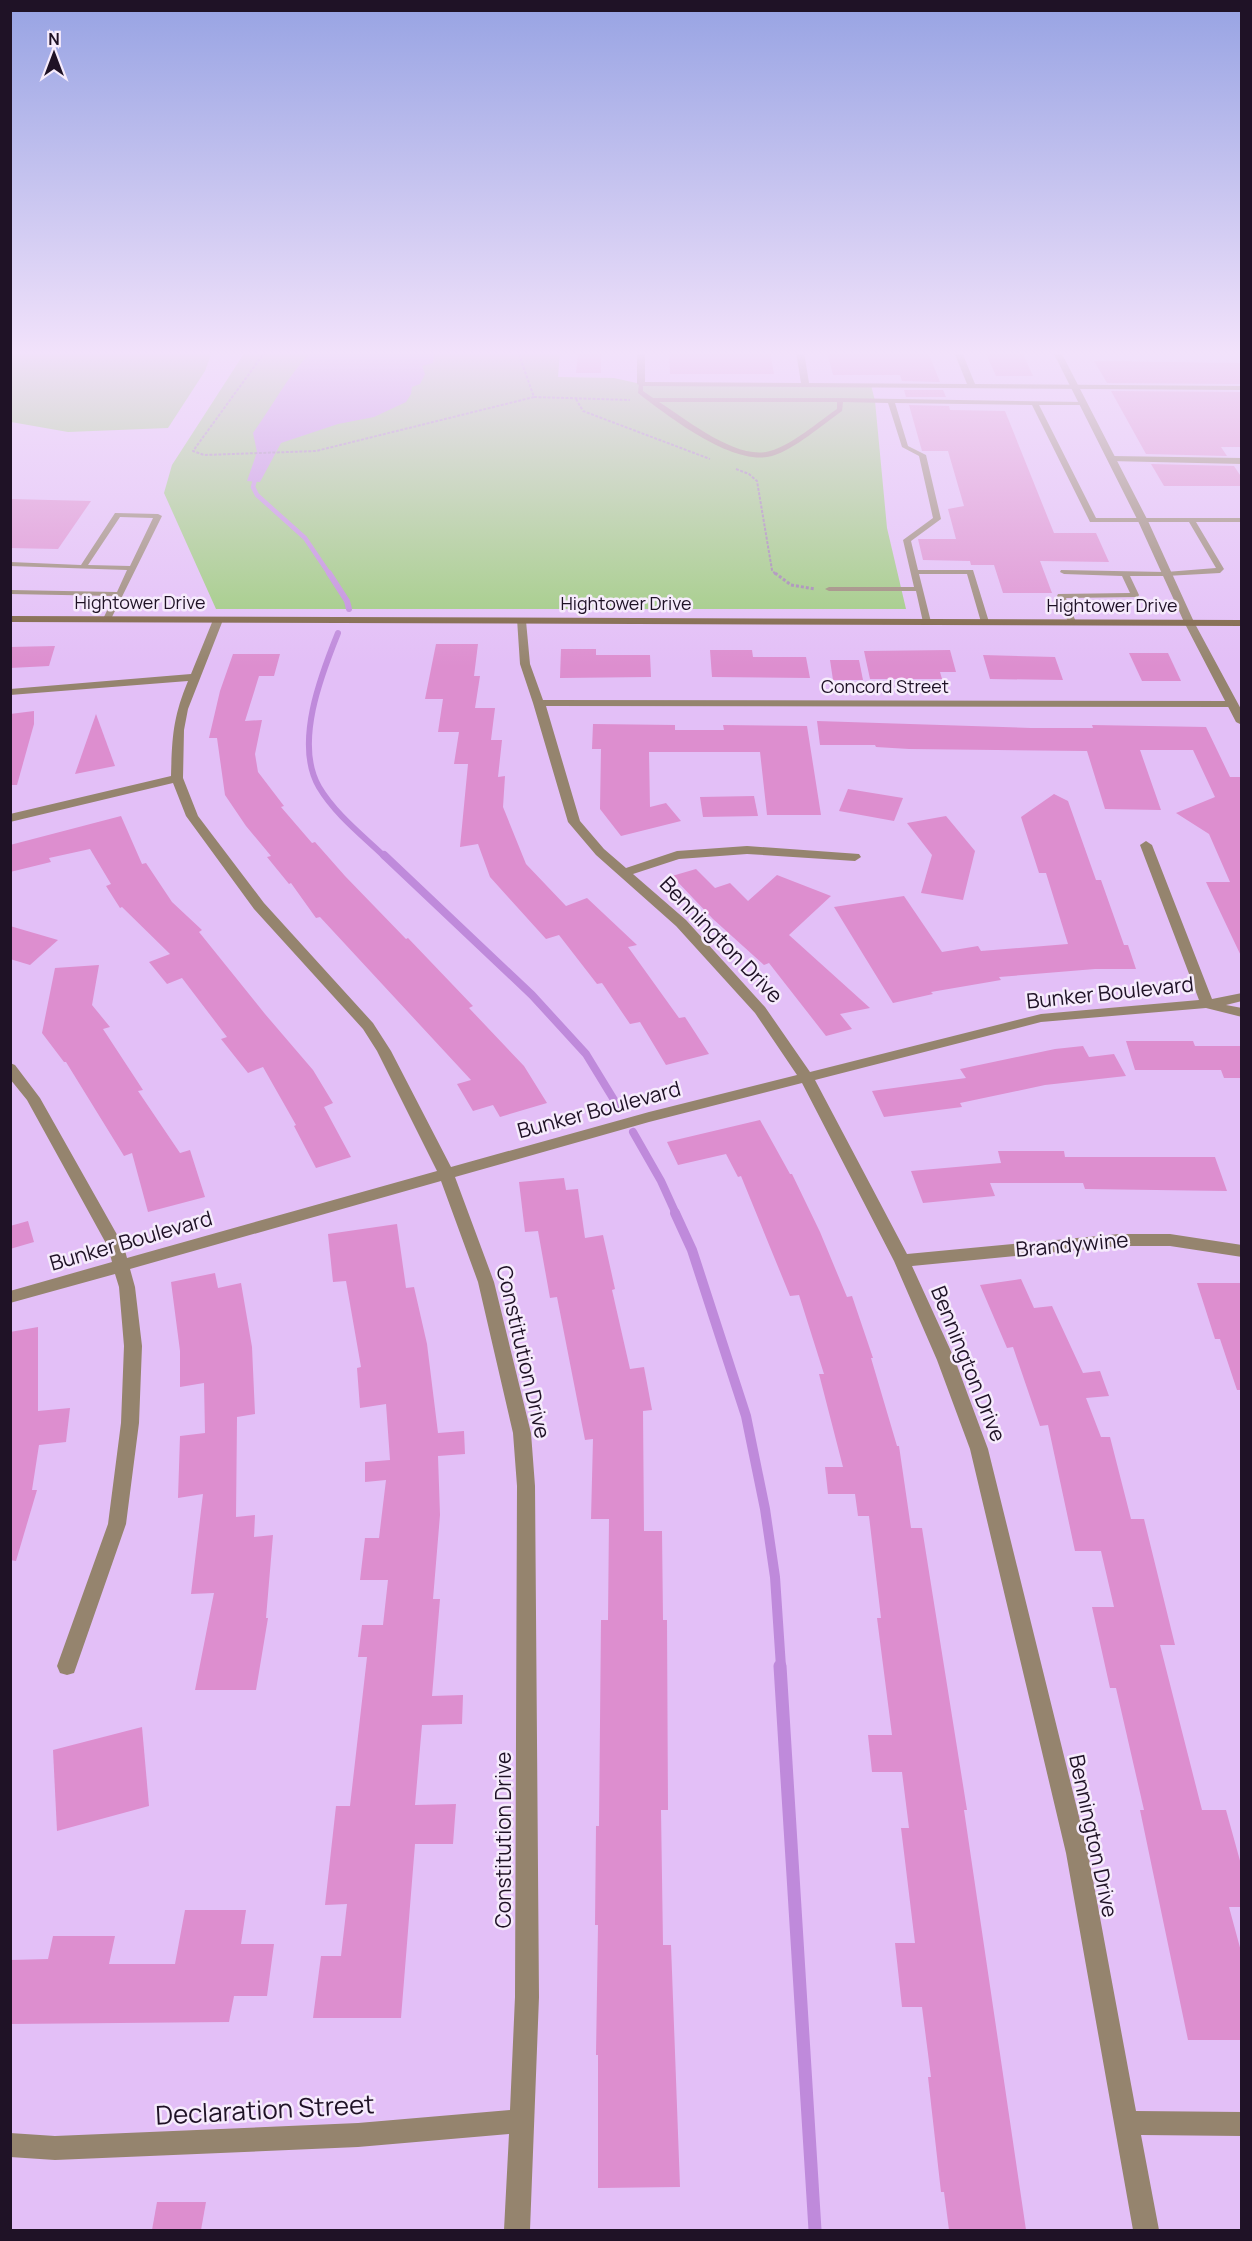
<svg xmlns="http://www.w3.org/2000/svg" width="1252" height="2241" font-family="Manrope,sans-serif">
	<rect width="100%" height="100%" fill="#e3bff7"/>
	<!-- green -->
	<g fill="#9bcb7a">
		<path d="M36,352H212L205,371L168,428L68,432L11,422V354Z"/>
		<path d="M245,352H560L558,377L614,378L641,384L871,385L875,401L887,528L906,609H216L164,493L172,465Z"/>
	</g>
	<!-- water -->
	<path fill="#bf8adb" d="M311,352H435L433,363L422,366L425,374L420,384L412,387L411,394L406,402L374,417L338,424L281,443L260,482L247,481L257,452L253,433C274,404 286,378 311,352Z"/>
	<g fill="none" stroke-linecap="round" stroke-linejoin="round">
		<!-- stream-far4 -->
		<path stroke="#bf8adb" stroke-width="4.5" d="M257,472L253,487L257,495L305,538L330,575"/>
		<!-- stream-far3 -->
		<g stroke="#bf8adb" stroke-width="6">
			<path d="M329,573L347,601L349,609"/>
			<path d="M338,633C321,675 294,744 319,787C335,814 362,835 385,857"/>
		</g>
		<!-- stream-far2 -->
		<g stroke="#bf8adb" stroke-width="8">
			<path d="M384,855L532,995L586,1054L619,1108"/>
			<path d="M633,1132L661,1181L676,1214"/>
		</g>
		<!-- stream-far1 -->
		<path stroke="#bf8adb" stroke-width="10" d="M675,1213L692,1250L746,1416L765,1509L775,1577L781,1667"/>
		<!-- stream -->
		<path stroke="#bf8adb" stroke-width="13" d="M780,1666L815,2230"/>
	</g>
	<!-- building -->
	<g fill="#dd8ecf">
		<path d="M578,352H601V373H576Z"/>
		<path d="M669,352H770L774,374H670Z"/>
		<path d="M827,352H928L940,382L902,381L900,375H833Z"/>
		<path d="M985,352H1018L1023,354L1033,376H996Z"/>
		<path d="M1094,361L1242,363V384L1107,383Z"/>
		<path d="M904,390H943L946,397H906Z"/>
		<path d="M1111,391L1242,392V447H1221L1227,456L1146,454Z"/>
		<path d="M909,405L949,406L950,410L1005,411L1054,533H1096L1109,562L1040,561L1052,593H1003L994,565H971L970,561L923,560L918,539H956L948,509L964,506L948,451H922Z"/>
		<path d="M1151,464L1234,466L1242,478V486H1164Z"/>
		<path d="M10,499L91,501L58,549L10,548Z"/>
		<path d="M436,644H478L474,676H480L475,708H495L491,740H502L498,777L505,776L503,807L526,864L566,906L587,898L637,945L628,947L679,1018L685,1017L709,1054L666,1065L640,1022L630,1024L602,983L597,984L559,935L546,939L490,877L478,844L460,847L468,764H454L459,732H438L443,699H425Z"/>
		<path d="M55,646L49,666L10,668V647Z"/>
		<path d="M561,649H596V655H650L651,677L560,678Z"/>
		<path d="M710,650H752L753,657H806L810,678L712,677Z"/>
		<path d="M950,650L956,672H940L942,679H870L864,651Z"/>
		<path d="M1129,653H1168L1181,681H1142Z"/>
		<path d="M233,654H280L274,676H259L245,721L262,720L255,754L258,772L284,806L281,807L312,843L315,842L345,876L406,939L408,938L473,1006L469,1008L524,1066L547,1103L500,1117L493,1105L473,1111L457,1084L471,1080L320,917L316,918L291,883L289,884L267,857L271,856L246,826L225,795L217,738H209L220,691Z"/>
		<path d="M983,655L1055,657L1063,680L990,679Z"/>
		<path d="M830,660H859L863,680H833Z"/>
		<path d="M34,711V724L17,785H10V714Z"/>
		<path d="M96,714L115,766L75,774Z"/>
		<path d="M817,721L1031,728H1093L1092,725L1206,727L1230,777H1242V958L1206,882H1230L1209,834L1176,813L1215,797L1193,750H1140L1161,810L1105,809L1087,751L909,749L876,747L875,745H820Z"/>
		<path d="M593,724L675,725V730H724L723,725L807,726L821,815H767L760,752H649L650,807L666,803L681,821L621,836L600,809L601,749H592Z"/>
		<path d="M848,789L903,798L894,821L839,811Z"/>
		<path d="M1054,794L1068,801L1096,880H1101L1124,945H1128L1136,969H1095L999,977L1001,980L931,992L933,994L893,1003L834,907L904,896L942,952L978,946L981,951L1068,944L1046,873H1039L1021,817Z"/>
		<path d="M754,796L758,816L703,817L700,797Z"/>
		<path d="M121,816L142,864L146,863L172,902L202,930L199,932L265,1014L313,1070L333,1103L324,1107L351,1157L316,1168L294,1126L296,1125L263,1067L248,1073L221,1039L227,1037L182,978L167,984L149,962L170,954L122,907L120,908L106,886L111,884L90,849L49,858L51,862L10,872V845Z"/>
		<path d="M946,816L975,851L963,900L921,893L932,855L907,823Z"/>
		<path d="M696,869L715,888L730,883L748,901L777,875L831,896L789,935L870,1008L840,1014L852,1029L826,1036L769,963L764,965L713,919L672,876Z"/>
		<path d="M10,926L58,940L30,965L10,959Z"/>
		<path d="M99,965L92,1005L110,1027L103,1029L143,1090L138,1091L180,1153L190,1150L205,1197L148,1212L132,1153L124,1156L66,1062H64L42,1033L55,968Z"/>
		<path d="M1126,1041H1193L1195,1046H1242V1078H1224L1221,1070H1135Z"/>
		<path d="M1083,1046L1089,1057L1114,1054L1126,1076L1045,1085L960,1103L962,1107L884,1117L872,1091L966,1078L960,1069L1055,1049Z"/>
		<path d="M760,1120L790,1174H792L820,1232L847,1297L852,1296L873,1358H871L897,1446H899L911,1528H922L967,1810H964L1026,2230H949L944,2192H941L928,2077H931L922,2007H902L895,1943H915L901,1828H909L902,1772H872L868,1735H892L877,1618H881L869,1516H858L855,1494H828L825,1467H843L819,1374H824L799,1295L790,1296L741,1176L738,1177L726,1154L678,1165L667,1142Z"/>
		<path d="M998,1151H1064L1065,1157H1215L1227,1191L1085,1189L1083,1183H990L995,1196L923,1203L911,1171L1001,1163Z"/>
		<path d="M564,1178L566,1190L578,1189L585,1238L603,1235L615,1289L612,1290L630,1369L644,1367L652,1410L643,1411L644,1531H662L663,1620H667L668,1810H661L663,1945H671L680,2187L598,2188V2055H596L598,1925H595L596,1826H599L601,1620H608L609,1519H591L593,1439L585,1440L557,1297L550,1298L538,1231L525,1232L519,1182Z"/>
		<path d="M28,1221L34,1242L10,1249V1226Z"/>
		<path d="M397,1224L406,1288L414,1287L427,1344L438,1433L464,1431L465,1454L438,1456L440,1515L433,1599H440L432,1696L463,1695L462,1724L422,1725L415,1805L456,1804L453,1844H415L401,2018H313L321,1956H341L347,1904L325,1905L336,1806H350L367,1657H358L362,1625H383L388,1580H360L365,1538H379L386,1480L365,1482V1462L390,1460L386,1404L360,1408L357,1368L361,1367L346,1281L333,1282L328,1234Z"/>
		<path d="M215,1273L218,1288L241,1283L252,1347L255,1414L237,1417L236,1517L255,1515L254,1537L273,1535L266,1618H268L256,1690H195L214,1593L191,1594L203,1494L178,1498L180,1436L205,1433L204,1383L180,1387V1351L171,1282Z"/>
		<path d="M1021,1279L1034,1308L1052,1306L1083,1373L1100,1371L1109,1396L1086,1398L1101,1437H1110L1131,1519H1144L1175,1645H1160L1202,1810H1226L1242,1868V1907H1229L1242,1955V2040H1188L1140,1810H1144L1116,1688H1110L1092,1607H1114L1101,1551H1075L1048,1425L1040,1426L1013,1347L1007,1348L980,1285Z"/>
		<path d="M1197,1283H1242V1390H1237L1220,1339H1215Z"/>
		<path d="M38,1327V1411L70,1408L66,1442L39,1445L32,1490H37L16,1561L10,1560V1332Z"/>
		<path d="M142,1727L149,1806L57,1831L53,1750Z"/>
		<path d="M185,1910H246L241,1944H274L267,1996H234L229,2022L10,2024V1960L48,1959L53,1936H115L109,1964H175Z"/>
		<path d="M157,2202H206L201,2230H152Z"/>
	</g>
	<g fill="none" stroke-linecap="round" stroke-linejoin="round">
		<!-- path-far1 -->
		<g stroke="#9b80ab" stroke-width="2" stroke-dasharray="3 1.5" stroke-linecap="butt">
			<path d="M265,352L193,451L204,455L316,451L534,397L518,352"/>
			<path d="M534,397L630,400"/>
			<path d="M576,399L583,411L710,459"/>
			<path d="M736,469L749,474L757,481L772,570L776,575"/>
		</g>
		<!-- path -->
		<path stroke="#9b80ab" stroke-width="3" stroke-dasharray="3 2" stroke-linecap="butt" d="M775,573L791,585L815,589"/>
		<!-- service -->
		<g fill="#95846e" fill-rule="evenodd">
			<path d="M639,383H643V391L653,398H840L1084,402L1086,403V405H1039L1096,518H1242V522H1196L1224,569L1220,573L1166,576H1130L1139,595L1138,597L1066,598L1076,622L1069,624L1057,596L1058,594L1130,593L1122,576L1064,574L1060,572L1061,570L1166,572L1216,568L1189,522H1090L1032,405L895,403L908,446L926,455L941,519L911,541L918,570H973L989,622L985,624L981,622L967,574H919L931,622L927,624L923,622L916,591H829L825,589L829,587H914L903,540L933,518L919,456L902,447L888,403L843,402L842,411C822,425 795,449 772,456C733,467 668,416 638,393ZM659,402H837V409C818,422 792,445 770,451C737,461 686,419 659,402Z"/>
			<path d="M115,513L158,514L162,516L110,621L103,619L114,596L10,594V590L117,592L127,570L10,566V562L81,565ZM120,517L153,518L130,566L88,565Z"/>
		</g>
		<!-- minor -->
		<g fill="#95846e" fill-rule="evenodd">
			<path d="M637,352H645V382L801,383L796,352H804L809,383L967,384L954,352H962L975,384L1242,386V390L641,386L637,384Z"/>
			<path d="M1112,456L1242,458V464L1109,461V457Z"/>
			<path d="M218,617L223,620L188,709L184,730L183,778L198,816L264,903L373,1023L391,1051L451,1167L649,1112L797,1075L755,1013L676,926L596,855L568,822L533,703L520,664L517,619L526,621L530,664L543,700L1232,701L1238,704L1232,707L546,706L580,821L604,849L626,868L677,851L747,846L859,854L861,857L855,861L747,854L679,859L633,874L686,920L765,1007L810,1072L1041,1014L1199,1000L1140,845L1146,841L1152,845L1212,999L1242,993V1001L1226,1005L1242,1008V1017L1206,1008L1041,1022L815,1080L907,1254L1119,1234H1170L1242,1245V1257L1170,1246H1119L912,1266L955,1360L988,1449L1088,1853L1136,2111L1242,2112V2136L1141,2135L1159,2230H1133L1066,1853L970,1449L937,1360L894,1261L802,1083L649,1122L455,1177L494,1282L531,1433L535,1486L539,1997L530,2230H504L509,2134L358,2147L55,2160L10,2157V2133L55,2136L358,2123L510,2110L515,1997L517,1486L513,1433L478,1282L441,1181L130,1269L135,1287L142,1346L139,1423L126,1524L74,1673L67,1675L60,1673L57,1666L108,1524L121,1423L124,1346L119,1287L115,1274L10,1303V1291L112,1262L108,1247L27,1100L10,1079V1063L15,1065L40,1098L124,1247L127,1258L437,1171L377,1051L363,1029L254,909L186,816L173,783L10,822V814L171,776C172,737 173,717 188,681L10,695V689L191,674L213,620Z"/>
		</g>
		<!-- tertiary -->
		<path fill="#95846e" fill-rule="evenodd" d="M1053,352H1061L1148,521L1194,622L1242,711V725L1236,722L1184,622L1138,521Z"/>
		<!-- secondary -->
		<path fill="#79603e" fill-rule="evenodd" d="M10,616L1242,620V626L10,622Z"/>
	</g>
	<!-- sky -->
	<linearGradient id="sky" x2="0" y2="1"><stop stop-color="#97a3e3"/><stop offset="0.53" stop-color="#f2e2fb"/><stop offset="1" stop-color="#f2e2fb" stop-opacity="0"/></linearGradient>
	<rect width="1252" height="666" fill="url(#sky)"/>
	<g text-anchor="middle" stroke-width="5" stroke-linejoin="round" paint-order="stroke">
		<!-- far-street labels -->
		<g font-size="18" fill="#1f1226" stroke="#f6ebfc">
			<text x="140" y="609">Hightower Drive</text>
			<text x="626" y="610">Hightower Drive</text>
			<text x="1112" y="612">Hightower Drive</text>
			<text x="885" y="693">Concord Street</text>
		</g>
		<!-- street labels -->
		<g font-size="21" fill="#1f1226" stroke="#f6ebfc">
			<text transform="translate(721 940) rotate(46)" y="7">Bennington Drive</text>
			<text transform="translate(1110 993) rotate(-6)" y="7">Bunker Boulevard</text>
			<text transform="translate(599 1110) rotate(-15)" y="7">Bunker Boulevard</text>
			<text transform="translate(131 1241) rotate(-16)" y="7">Bunker Boulevard</text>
			<text transform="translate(1072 1245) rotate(-5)" y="7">Brandywine</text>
			<text transform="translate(523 1352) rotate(77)" y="7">Constitution Drive</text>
			<text transform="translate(968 1364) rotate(68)" y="7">Bennington Drive</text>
			<text transform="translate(1093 1836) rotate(78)" y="7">Bennington Drive</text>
			<text transform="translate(504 1840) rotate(-90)" y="7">Constitution Drive</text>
		</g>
		<!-- near-street labels -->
		<g font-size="26" fill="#1f1226" stroke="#f6ebfc">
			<text transform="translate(265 2110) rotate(-3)" y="9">Declaration Street</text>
		</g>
	</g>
	<!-- border -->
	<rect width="1252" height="2241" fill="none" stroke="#1f1226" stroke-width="24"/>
	<!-- north arrow -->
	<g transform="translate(54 54)" stroke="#f6ebfc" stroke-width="4.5" paint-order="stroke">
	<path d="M0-4.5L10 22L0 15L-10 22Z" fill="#1f1226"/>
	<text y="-9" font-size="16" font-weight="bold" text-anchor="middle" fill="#1f1226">N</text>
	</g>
</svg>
